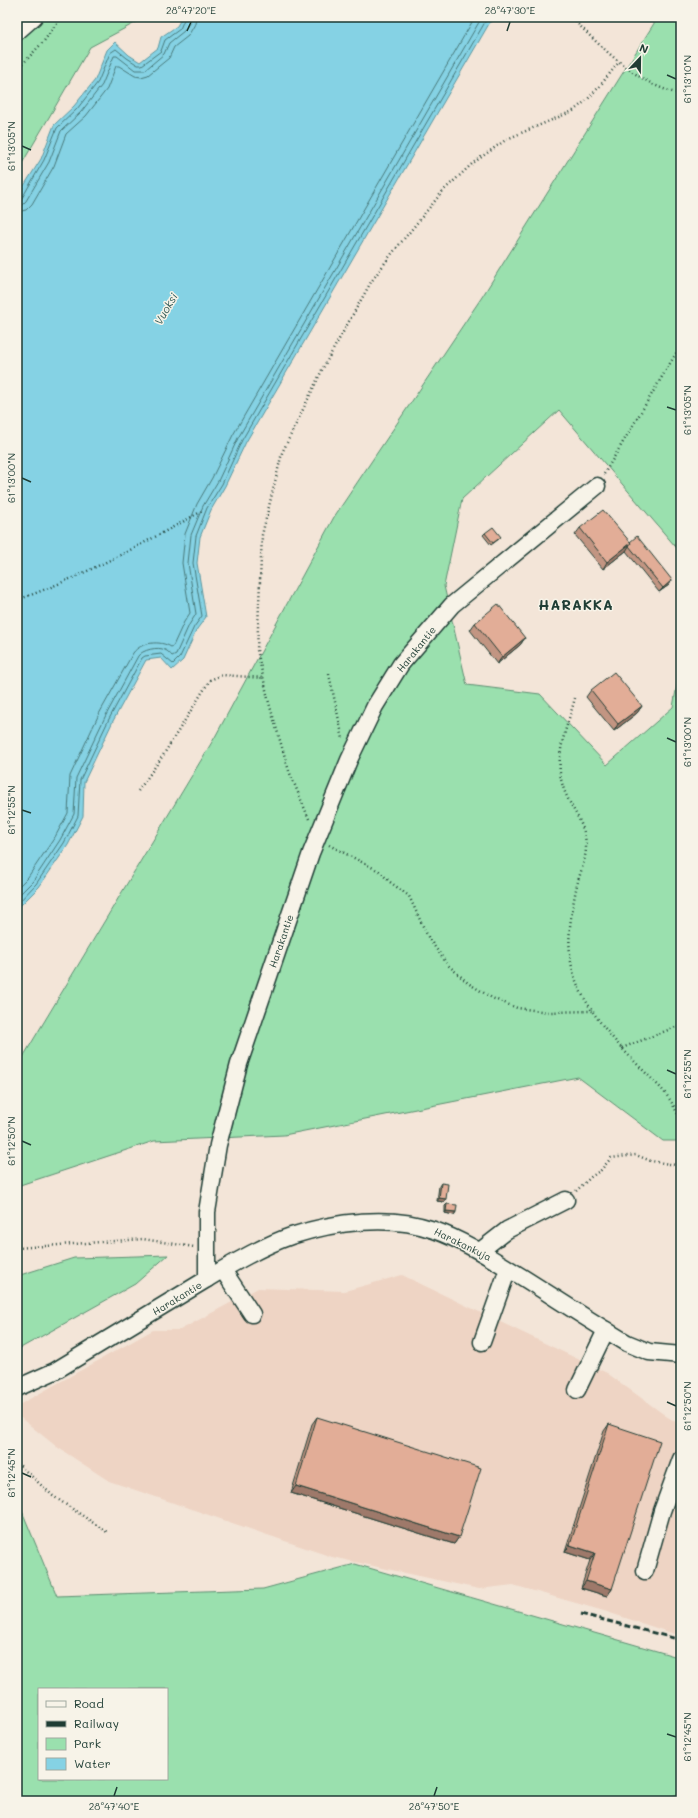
<svg xmlns="http://www.w3.org/2000/svg" width="698" height="1818" font-family="Mali,sans-serif">
	<rect width="100%" height="100%" fill="#f3e5d8"/>
	<filter id="ink" filterUnits="userSpaceOnUse"><feTurbulence type="fractalNoise" baseFrequency=".025" numOctaves="2"/><feDisplacementMap in="SourceGraphic" scale="8" xChannelSelector="R" yChannelSelector="G"/><feConvolveMatrix kernelMatrix="1 2 1 2 8 2 1 2 1" color-interpolation-filters="sRGB"/></filter>
	<g filter="url(#ink)">
		<!-- built -->
		<path fill="#eed4c4" d="M402,1275L607,1373L666,1416L681,1425V1636L604,1611L513,1585L479,1589L332,1557L109,1481L57,1447L17,1415V1406L153,1330H180L258,1288L345,1291Z"/>
		<!-- green -->
		<g fill="#9ae0ae" stroke="#5c8e71" fill-rule="evenodd">
			<path d="M17,17H146L90,47L17,172Z"/>
			<path d="M658,17H681V553L559,410L462,499L444,586L467,685L540,694L607,765L673,707L681,663V1141H663L578,1077L284,1135L154,1141L17,1186V1067L215,737L334,517L482,297Z"/>
			<path d="M168,1255L135,1284L17,1350V1276L74,1258Z"/>
			<path d="M17,1499L57,1596L263,1589L355,1564L681,1658V1793L656,1801H17ZM39,1689H167V1779H39Z"/>
		</g>
		<!-- water -->
		<path fill="#85d2e4" stroke="#5c969e" d="M182,17H493L246,442L225,486L211,510L200,537L197,563L206,617L197,629L183,660L172,670L161,658L146,660L113,721L84,782L83,816L68,845L39,887L17,909V202L20,192L41,159L54,125L74,106L95,80L107,50L115,42L129,55L140,62L158,48L161,37L177,26Z"/>
		<g fill="none" stroke-linecap="round" stroke-linejoin="round">
			<!-- shore -->
			<g stroke="#48797a" stroke-width="1">
				<path d="M17,201L22,198L44,160L57,128L77,109L98,82L110,53L116,49L127,58L138,65H142L161,51L165,40L180,29L185,17"/>
				<path d="M17,206L22,205L26,201L49,162L61,131L81,112L102,85L114,56H117L135,70H145L164,54L169,43L184,31L190,22V17"/>
				<path d="M17,212L26,210L32,204L54,166L66,134L86,116L107,89L116,66H119L135,76L141,77L148,75L169,58L174,47L188,36L195,24L196,17"/>
				<path d="M17,888L28,877L55,837L68,813L70,776L99,714L133,653C141,642 160,640 171,647L173,646L184,622L190,613L182,563L185,534L197,504L212,478L233,435L475,17"/>
				<path d="M17,897L33,881L60,840L74,814L76,778L105,717L138,656C142,650 158,646 165,650C168,651 170,654 172,656L176,654L189,625L196,614L188,563L191,535L203,506L218,481L238,438L482,17"/>
				<path d="M17,904L36,884L64,843L78,816L80,780L109,719L142,658L145,656L161,654L173,664L180,657L194,627L202,616L193,563L196,536L207,508L222,484L242,440L488,17"/>
			</g>
			<!-- minor casing -->
			<g stroke="#1f3d34" stroke-width="19">
				<g id="minor">
					<path d="M17,32L34,17"/>
					<path d="M480,1251L507,1230L566,1200"/>
					<path d="M223,1270L252,1314"/>
					<path d="M207,1279C233,1263 262,1246 291,1236C334,1222 390,1214 434,1230C465,1241 494,1260 522,1277C557,1299 592,1322 627,1343L649,1352L681,1355"/>
					<path d="M482,1342L508,1269"/>
					<path d="M17,1388L55,1371L207,1279V1212L218,1145L239,1064L311,853L349,760L375,706L401,664L452,605L597,486"/>
					<path d="M577,1390L606,1330"/>
					<path d="M645,1571L662,1511L681,1459"/>
				</g>
			</g>
			<!-- path -->
			<g stroke="#1f3d34" stroke-width="2.5" stroke-dasharray="1 3" stroke-linecap="butt">
				<path d="M575,17L577,23C604,50 642,87 681,94"/>
				<path d="M17,70L44,41L61,17"/>
				<path d="M604,474L681,345"/>
				<path d="M17,600C82,577 143,544 204,510"/>
				<path d="M329,674L343,739"/>
				<path d="M575,698C568,725 554,755 562,783C568,807 586,821 586,847C586,859 580,873 577,885C569,922 563,959 582,994C596,1020 617,1044 638,1065C658,1086 670,1093 681,1122"/>
				<path d="M138,791L162,757L210,680L222,675L264,678"/>
				<path d="M309,819L289,771L269,703L257,650L262,535L282,453L323,368L371,282L390,256L443,191L473,163L507,139L573,111L587,100L599,87L619,62"/>
				<path d="M329,845L379,871L390,882L409,896L429,939L448,965L468,983L492,998L517,1008L549,1012L592,1011"/>
				<path d="M622,1048L681,1025"/>
				<path d="M576,1191L591,1177L601,1170L611,1158L636,1155L651,1161L676,1165L681,1151"/>
				<path d="M17,1248L143,1239L194,1247"/>
				<path d="M17,1463L53,1496L107,1532"/>
			</g>
			<!-- minor -->
			<use href="#minor" stroke="#f7f3e8" stroke-width="16"/>
			<!-- rail -->
			<path stroke="#1f3d34" stroke-width="3" stroke-dasharray="6 3" stroke-linecap="butt" d="M581,1614L681,1640"/>
		</g>
		<!-- wall -->
		<g fill="#c29582" stroke="#1f3d34">
			<path d="M580,528L630,542L672,580L669,585L659,592L626,551L603,569L575,535Z"/>
			<path d="M485,533L499,539L491,545L483,535Z"/>
			<path d="M475,623L525,638L520,645L497,664L470,630Z"/>
			<path d="M591,690L642,706L637,713L614,731L586,697Z"/>
			<path d="M441,1183L444,1202L437,1201L439,1186Z"/>
			<path d="M447,1204L456,1212L454,1215L445,1213V1206Z"/>
			<path d="M317,1417L459,1537L454,1544L291,1493L312,1424Z"/>
			<path d="M609,1424L612,1589L607,1596L581,1588L590,1560L565,1552L604,1431Z"/>
		</g>
		<!-- shaded-wall -->
		<g fill="#9e796a" stroke="#1f3d34">
			<path d="M631,543L626,551L603,569L607,562Z"/>
			<path d="M672,580L669,585L659,592L663,588Z"/>
			<path d="M525,638L520,645L497,664L502,657Z"/>
			<path d="M642,706L637,713L614,731L618,724Z"/>
			<path d="M439,1198L446,1199L444,1202L437,1201Z"/>
			<path d="M446,1211L456,1212L454,1215L445,1213Z"/>
			<path d="M296,1486L459,1537L454,1544L291,1493Z"/>
			<path d="M570,1545L595,1553L590,1560L565,1552Z"/>
			<path d="M586,1581L612,1589L607,1596L581,1588Z"/>
		</g>
		<!-- building -->
		<g fill="#e2ad97" stroke="#1f3d34">
			<path d="M603,510L631,543L607,562L580,528Z"/>
			<path d="M493,527L501,537L493,543L485,533Z"/>
			<path d="M637,536L672,580L663,588L629,546L631,543L630,542Z"/>
			<path d="M498,604L525,638L502,657L475,623Z"/>
			<path d="M614,672L642,706L618,724L591,690Z"/>
			<path d="M441,1183L448,1184L446,1199L439,1198Z"/>
			<path d="M447,1204L457,1205L456,1212L446,1211Z"/>
			<path d="M317,1417L481,1468L459,1537L296,1486Z"/>
			<path d="M609,1424L660,1441L612,1589L586,1581L595,1553L570,1545Z"/>
		</g>
	</g>
	<!-- ticks -->
	<path fill="none" stroke="#1f3d34" stroke-width="1.5" d="M187,31L191,22M507,31L510,22M667,75L676,79M22,146L31,150M667,407L676,410M22,478L31,482M667,738L676,742M22,810L31,813M667,1070L676,1074M22,1141L31,1145M667,1402L676,1406M22,1473L31,1477M667,1734L676,1737M114,1796L117,1787M434,1796L437,1787"/>
	<g text-anchor="middle" stroke-width="3" stroke-linejoin="round" paint-order="stroke">
		<!-- street labels -->
		<g font-size="10" fill="#1f3d34" stroke="#f7f3e8">
			<text transform="translate(416 649) rotate(-51)" y="4">Harakantie</text>
			<text transform="translate(281 941) rotate(-71)" y="4">Harakantie</text>
			<text transform="translate(463 1244) rotate(26)" y="4">Harakankuja</text>
			<text transform="translate(177 1298) rotate(-31)" y="4">Harakantie</text>
		</g>
		<!-- water labels -->
		<g font-size="11" font-style="italic" fill="#335b57" stroke="#f7f3e8">
			<text transform="translate(166 309) rotate(-60)" y="4">Vuoksi</text>
		</g>
		<!-- district labels -->
		<g font-size="14" font-weight="bold" letter-spacing="1" fill="#1f3d34" stroke="#f7f3e8">
			<text x="576" y="610">HARAKKA</text>
		</g>
	</g>
	<!-- margin -->
	<rect width="698" height="1818" fill="none" stroke="#f7f3e8" stroke-width="44"/>
	<!-- legend -->
	<rect x="38" y="1688" width="130" height="92" fill="#f7f3e8" stroke="#a1aaa0"/>
	<rect x="46" y="1701" width="20" height="6" fill="#f7f3e8" stroke="#a1aaa0"/>
	<text x="74" y="1708" font-size="12" fill="#1f3d34">Road</text>
	<rect x="46" y="1721" width="20" height="6" fill="#1f3d34" stroke="#a1aaa0"/>
	<text x="74" y="1728" font-size="12" fill="#1f3d34">Railway</text>
	<rect x="46" y="1738" width="20" height="12" fill="#9ae0ae" stroke="#a1aaa0"/>
	<text x="74" y="1748" font-size="12" fill="#1f3d34">Park</text>
	<rect x="46" y="1758" width="20" height="12" fill="#85d2e4" stroke="#a1aaa0"/>
	<text x="74" y="1768" font-size="12" fill="#1f3d34">Water</text>
	<!-- north arrow -->
	<g transform="translate(640 58) rotate(22)" stroke="#f7f3e8" stroke-width="3" paint-order="stroke">
	<path d="M0-3L7 15L0 10L-7 15Z" fill="#1f3d34"/>
	<text y="-6" font-size="11" font-weight="bold" text-anchor="middle" fill="#1f3d34">N</text>
	</g>
	<rect x="22" y="22" width="654" height="1774" fill="none" stroke="#1f3d34" stroke-width="1.5"/>
	<g font-size="10" text-anchor="middle" fill="#1f3d34">
		<text x="191" y="14">28°47'20"E</text>
		<text x="510" y="14">28°47'30"E</text>
		<text transform="translate(687 79) rotate(-90)" y="4">61°13'10"N</text>
		<text transform="translate(11 146) rotate(-90)" y="4">61°13'05"N</text>
		<text transform="translate(687 410) rotate(-90)" y="4">61°13'05"N</text>
		<text transform="translate(11 478) rotate(-90)" y="4">61°13'00"N</text>
		<text transform="translate(687 742) rotate(-90)" y="4">61°13'00"N</text>
		<text transform="translate(11 810) rotate(-90)" y="4">61°12'55"N</text>
		<text transform="translate(687 1074) rotate(-90)" y="4">61°12'55"N</text>
		<text transform="translate(11 1141) rotate(-90)" y="4">61°12'50"N</text>
		<text transform="translate(687 1406) rotate(-90)" y="4">61°12'50"N</text>
		<text transform="translate(11 1473) rotate(-90)" y="4">61°12'45"N</text>
		<text transform="translate(687 1737) rotate(-90)" y="4">61°12'45"N</text>
		<text x="114" y="1810">28°47'40"E</text>
		<text x="434" y="1810">28°47'50"E</text>
	</g>
</svg>
